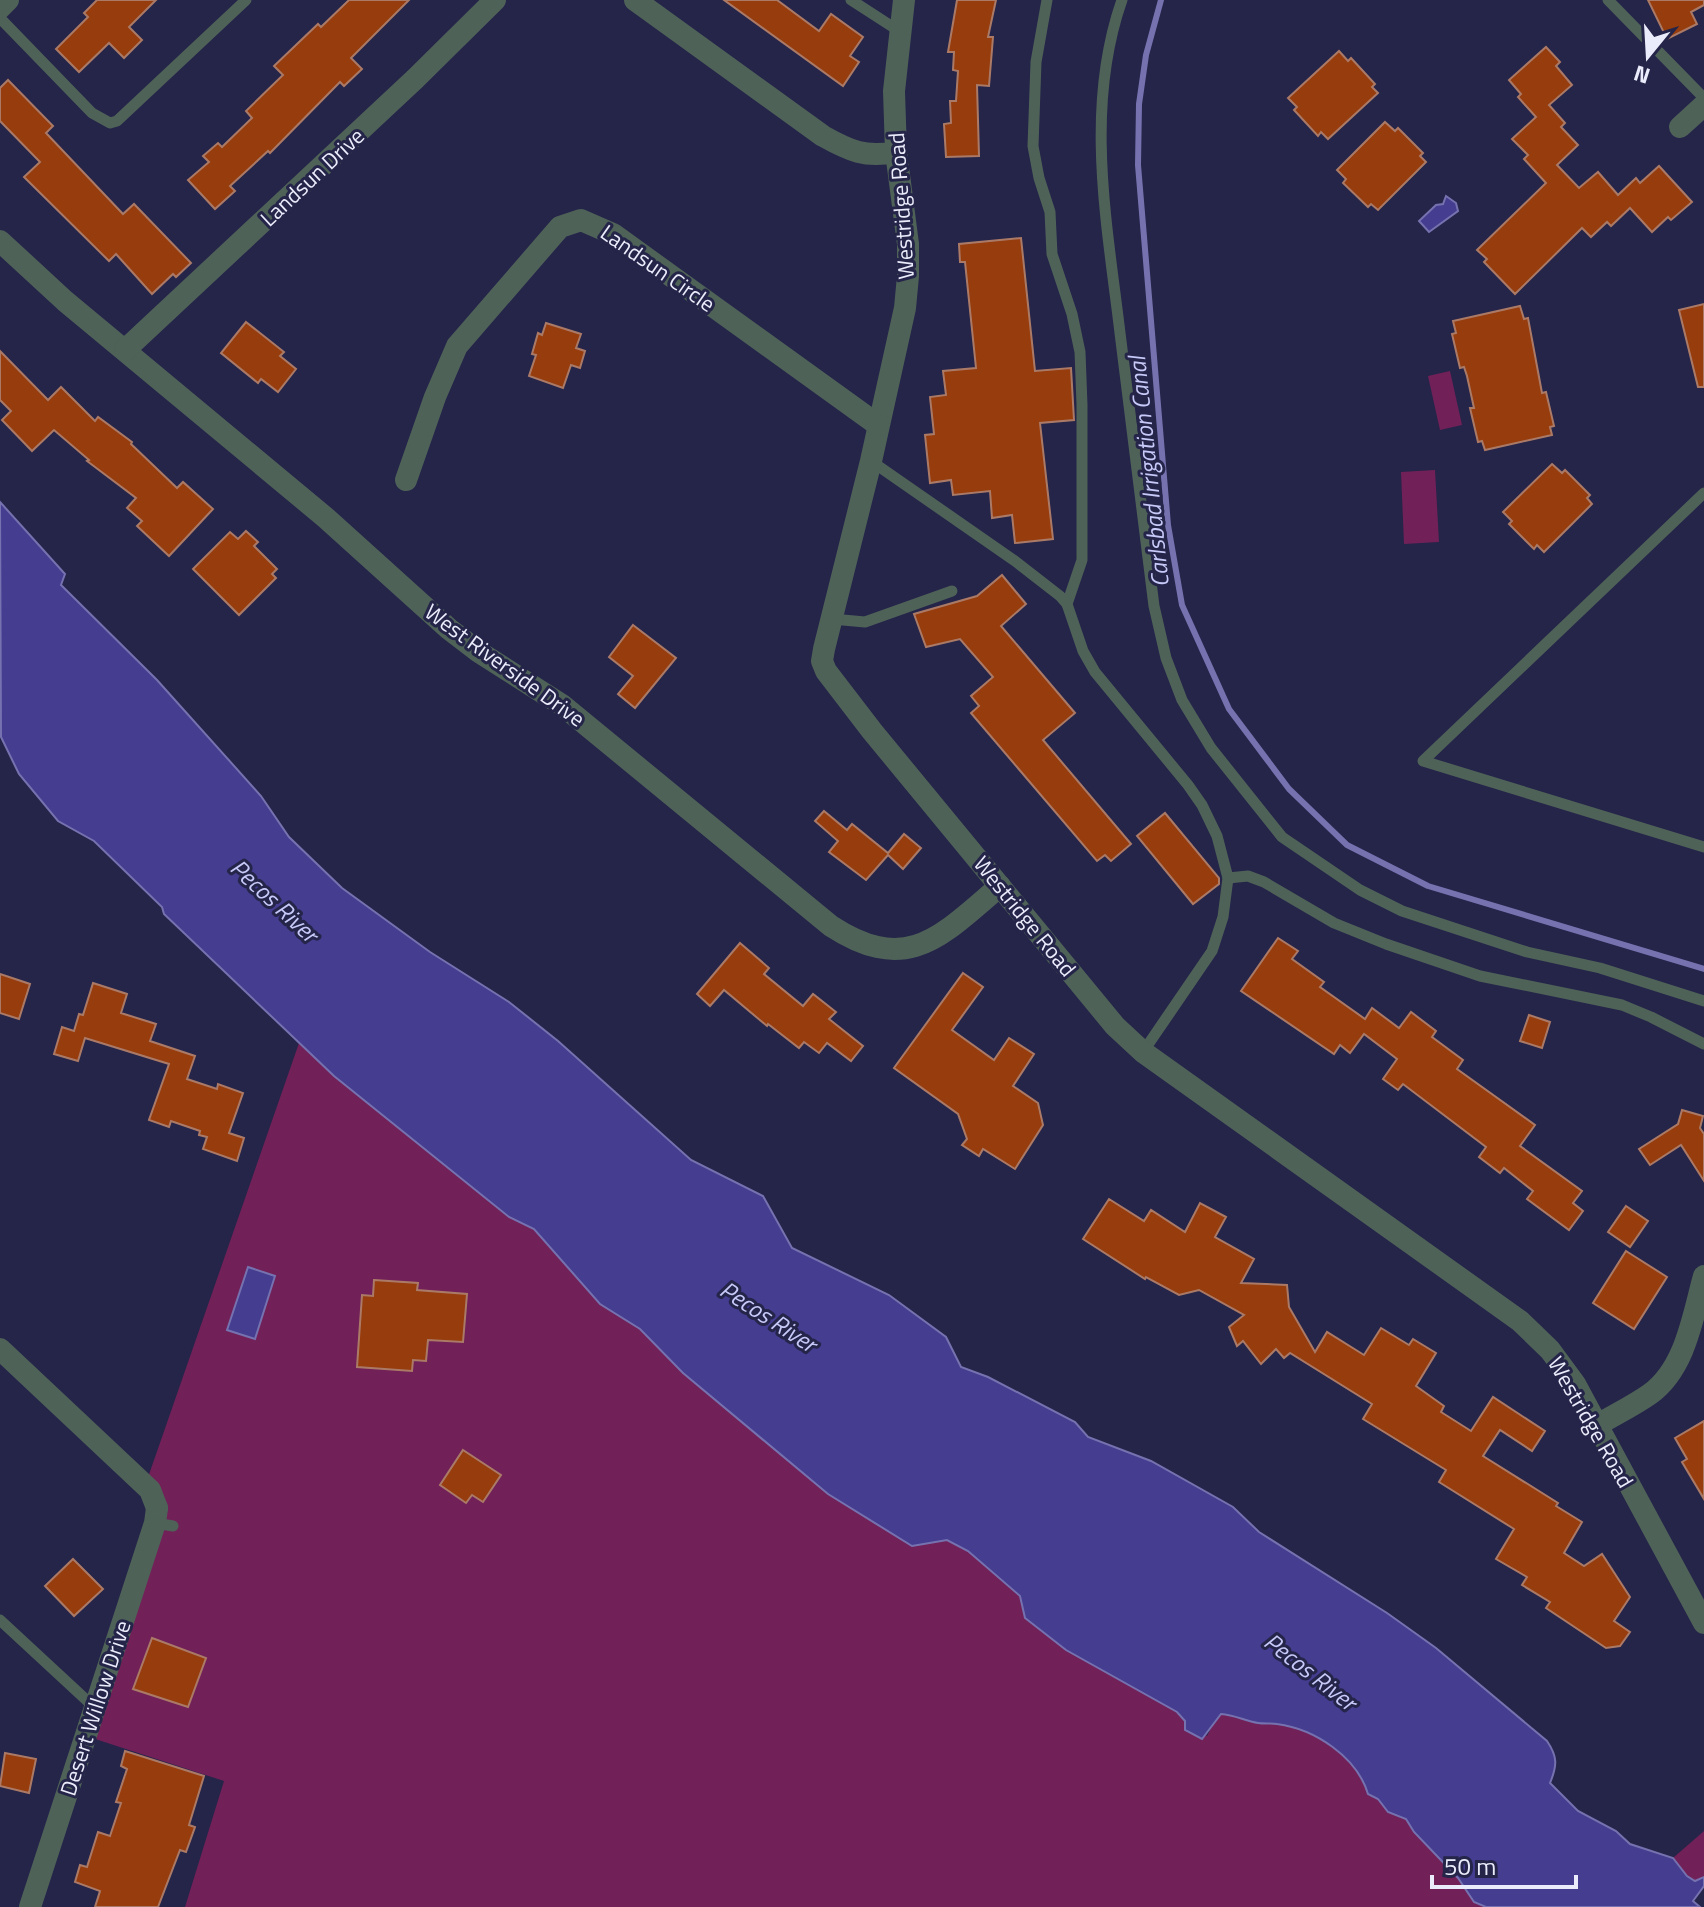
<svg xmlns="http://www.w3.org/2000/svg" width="1704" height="1907" font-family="'Titillium Web',sans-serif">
	<rect width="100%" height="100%" fill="#252449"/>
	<!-- green -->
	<g fill="#712158">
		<path d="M1450,371L1462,425L1440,430L1428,376Z"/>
		<path d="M1435,470L1439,542L1404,544L1401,472Z"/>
		<path d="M299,1043L334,1076L509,1217L534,1229L600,1304L640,1329L683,1373L828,1494L912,1546L947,1540L968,1551L1020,1596L1142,1692L1177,1712L1185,1721L1207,1736L1214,1722L1222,1714C1235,1715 1245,1721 1258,1723C1265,1724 1271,1723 1277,1724C1315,1729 1357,1757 1368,1794L1378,1799L1388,1812L1406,1818L1414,1832L1458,1878L1474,1902L1486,1907H185L224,1781L86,1736L155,1523L145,1486Z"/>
		<path d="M1704,1831V1877L1696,1881L1687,1876L1673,1858Z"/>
	</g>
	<!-- water -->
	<g fill="#443d90" stroke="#7672b0" stroke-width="2">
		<path d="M1446,196L1456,203L1458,211L1429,232L1419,221L1436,205L1443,204Z"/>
		<path d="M0,502L65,574L61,585L157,680L261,796L289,837L342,888L430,952L509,1002L558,1041L691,1160L763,1196L792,1248L889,1295L946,1337L961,1367L988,1377L1075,1422L1088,1437L1151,1461L1233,1507L1259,1532L1387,1613L1436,1648L1547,1741C1558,1757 1557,1766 1550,1783L1578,1811L1616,1831L1630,1844L1673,1858L1687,1876L1695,1881L1704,1877V1886L1693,1901L1700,1907H1486L1474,1902L1458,1878L1414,1832L1406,1819L1388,1812L1378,1799L1368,1794C1357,1757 1315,1729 1277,1724C1271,1723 1264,1724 1258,1723C1245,1721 1235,1715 1221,1714L1202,1739L1185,1730V1721L1177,1712L1066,1650L1025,1618L1020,1596L968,1551L947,1540L912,1546L828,1494L683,1373L640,1329L600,1304L534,1229L509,1217L334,1076L164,914L162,907L94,841L58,821L19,774L1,737Z"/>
		<path d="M248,1267L275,1276L255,1339L227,1330Z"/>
	</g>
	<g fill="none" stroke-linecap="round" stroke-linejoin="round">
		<!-- stream -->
		<path stroke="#7672b0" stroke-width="6" d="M1161,0L1146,55L1139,104L1138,165L1168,525L1182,605L1229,709L1289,789L1347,845L1428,886L1704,969"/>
	</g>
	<!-- building -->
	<g fill="#963c0d" stroke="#ab7a67" stroke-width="2">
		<path d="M97,0H156L129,27L142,40L124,58L109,43L79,72L56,49L88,17L84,13Z"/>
		<path d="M349,0H409L351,58L362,69L344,86L340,82L270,153L268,151L230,186L235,191L215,209L188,180L209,162L203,156L218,143L222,147L252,118L246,111L283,75L274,66L318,24L321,27Z"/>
		<path d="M724,0H777L819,31L831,14L863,37L850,56L859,62L843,86Z"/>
		<path d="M957,0H996L988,37H993L989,86L977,85L979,156L946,157L944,124L951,123L950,101H956L958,71L953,70L954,52H948Z"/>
		<path d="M1648,0H1704V5L1691,12L1697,24L1667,39Z"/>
		<path d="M1546,47L1560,62L1556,66L1572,85L1549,105L1565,123L1561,127L1578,145L1557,165L1579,188L1598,172L1618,195L1636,178L1640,183L1659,166L1692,202L1671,220L1668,217L1652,232L1630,208L1611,226L1607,222L1591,237L1582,228L1515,294L1484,262L1487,259L1477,250L1546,183L1524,159L1528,155L1512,139L1536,117L1518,97L1521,94L1509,80Z"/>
		<path d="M1339,51L1348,61L1351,58L1375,84L1372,87L1378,93L1328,139L1321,132L1318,136L1294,110L1297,107L1288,98Z"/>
		<path d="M8,80L53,126L46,133L123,214L134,204L191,263L176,277L173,274L152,294L116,254L109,261L24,177L40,162L0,121V88Z"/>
		<path d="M1385,122L1395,131L1398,128L1423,153L1420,156L1426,162L1378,210L1371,204L1368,207L1343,183L1346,179L1337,170Z"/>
		<path d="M1021,238L1035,371L1071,368L1074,420L1040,423L1053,539L1015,543L1012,515L992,518L990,491L953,495L951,480L930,483L925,435L934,434L930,397L946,395L943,371L976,368L965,262H960L959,244Z"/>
		<path d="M1704,304V387H1698L1679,310Z"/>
		<path d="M1520,306L1524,319L1528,318L1542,393L1546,392L1554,426L1550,427L1552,435L1485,450L1482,441L1478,442L1470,408H1474L1467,376L1464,367L1460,368L1452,334L1456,333L1453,321Z"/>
		<path d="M246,322L284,352L280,356L296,369L278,392L261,379L258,383L221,353Z"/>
		<path d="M546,323L581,334L576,348L585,351L580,368L571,365L563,388L529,376L536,355L532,354L538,333L542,335Z"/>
		<path d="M0,351L48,400L61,387L95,421L98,417L132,442L131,444L177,488L183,482L213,509L169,556L137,526L142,521L127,508L136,498L87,461L89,460L54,430L32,451L2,420L11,411L0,400Z"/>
		<path d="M1552,464L1562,473L1565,470L1590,495L1587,498L1592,504L1544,552L1537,545L1534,549L1509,524L1512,521L1503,512Z"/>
		<path d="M246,531L258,542L254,546L277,569L272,574L276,578L239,615L193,569L230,532L238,539Z"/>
		<path d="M1002,575L1026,604L1001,626L1075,713L1043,740L1131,844L1111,861L1105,855L1097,861L971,713L979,706L971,696L993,677L960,639L926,647L914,614L977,596Z"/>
		<path d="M633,625L676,658L635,708L618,694L633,676L609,657Z"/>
		<path d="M824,811L847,830L852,824L888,853L904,834L921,848L903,869L888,855L866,880L829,852L838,841L815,821Z"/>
		<path d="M1165,813L1219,878V884L1193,904L1137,836Z"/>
		<path d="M1278,938L1298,951L1292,959L1324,982L1320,987L1365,1019L1372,1008L1399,1028L1411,1012L1436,1031L1432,1037L1463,1060L1457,1069L1535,1125L1520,1146L1582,1191L1573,1203L1583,1211L1569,1230L1527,1199L1533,1191L1504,1168L1500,1173L1479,1157L1486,1147L1403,1084L1398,1090L1383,1079L1397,1059L1364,1034L1350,1053L1340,1045L1334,1054L1241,991Z"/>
		<path d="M740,943L769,968L764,974L803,1006L813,994L836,1012L829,1019L863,1046L851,1061L827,1043L819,1053L804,1042L799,1048L768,1024L767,1026L724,990L710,1006L697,994Z"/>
		<path d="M963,973L983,987L952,1030L994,1060L1009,1038L1034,1054L1013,1086L1038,1103L1043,1125L1015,1169L983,1149L979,1156L962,1145L967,1139L958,1114L894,1068Z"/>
		<path d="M0,974L30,984L19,1019L0,1013Z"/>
		<path d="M93,983L127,994L121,1013L156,1024L150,1041L195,1056L187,1079L217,1089L218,1084L243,1093L229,1133L244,1138L237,1161L203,1149L207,1137L199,1135L200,1131L171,1121L169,1127L149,1120L169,1064L85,1038L78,1061L54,1054L62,1027L74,1031L79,1014L83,1015Z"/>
		<path d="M1529,1015L1550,1022L1542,1048L1520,1041Z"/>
		<path d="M1682,1110L1703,1116L1700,1128L1704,1134V1181L1681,1145L1650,1165L1639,1149L1678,1124Z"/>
		<path d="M1109,1199L1144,1221L1151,1210L1185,1232L1200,1203L1226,1217L1215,1237L1254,1259L1241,1283L1287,1285L1289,1307L1315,1352L1327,1332L1364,1355L1381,1328L1409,1345L1413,1339L1436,1353L1416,1386L1444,1406L1441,1412L1471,1431L1493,1397L1545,1431L1532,1451L1500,1430L1483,1456L1558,1503L1556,1506L1582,1522L1564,1553L1584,1566L1602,1554L1630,1597L1614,1621L1630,1632L1620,1646L1606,1648L1546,1608L1550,1602L1522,1585L1527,1577L1496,1559L1514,1529L1439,1482L1446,1470L1363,1419L1372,1404L1290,1353L1284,1358L1276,1349L1261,1364L1243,1341L1237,1346L1229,1327L1244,1315L1199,1290L1179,1295L1146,1277L1145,1279L1083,1239Z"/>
		<path d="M1626,1206L1648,1221L1630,1247L1608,1232Z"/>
		<path d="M1626,1251L1667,1277L1634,1329L1593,1303Z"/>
		<path d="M374,1280L418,1283L417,1290L467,1294L463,1342L428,1340L426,1361L413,1360L412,1371L357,1367L362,1295L373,1296Z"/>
		<path d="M1704,1421V1499L1682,1462L1687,1459L1675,1438Z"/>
		<path d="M463,1450L501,1475L483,1502L472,1495L466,1503L440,1485Z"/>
		<path d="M73,1559L103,1589L74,1616L45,1586Z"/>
		<path d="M152,1638L206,1658L188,1707L133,1689Z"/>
		<path d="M125,1751L204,1776L189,1825L195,1827L186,1852L180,1850L158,1907H95L100,1891L75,1882L80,1865L87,1867L98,1832L110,1836L121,1803L116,1802L127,1769L121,1766Z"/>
		<path d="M5,1753L36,1759L29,1793L0,1786Z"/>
	</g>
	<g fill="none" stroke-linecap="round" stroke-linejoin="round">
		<!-- service -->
		<g stroke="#4e6258" stroke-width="11">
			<path d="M851,0L899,31"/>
			<path d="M1047,0L1036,62L1033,146L1039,178L1050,212L1052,254L1072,314L1080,352L1082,405V560L1067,604"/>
			<path d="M1122,0C1084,108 1107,223 1120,333C1131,424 1142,515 1154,606L1166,658L1182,700L1211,748L1282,837L1360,890L1402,911L1527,952L1600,968L1704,1001"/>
			<path d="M1608,0L1704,98"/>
			<path d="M0,18L92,113L110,123L117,121L246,0"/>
			<path d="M871,461L1015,561L1060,596L1067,604L1083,651L1095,672L1188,785L1202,805L1217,836L1228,878L1223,917L1212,951L1143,1052"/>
			<path d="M1704,493L1423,761L1704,847"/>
			<path d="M832,619L865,622L952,591"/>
			<path d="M1228,878L1248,876L1264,882L1334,923L1386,944L1480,976L1622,1005L1651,1017L1704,1044"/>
			<path d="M155,1523L173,1526"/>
			<path d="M0,1620L95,1708"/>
		</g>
		<!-- minor -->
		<g stroke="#4e6258" stroke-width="22">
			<path d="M635,0L823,136C850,151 865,158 896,152"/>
			<path d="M904,0L894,91L896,152L908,244V276L905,308L871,461L824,649L822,661L826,671L872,731L1115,1026L1143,1052L1520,1321L1550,1350L1575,1384L1704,1623"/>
			<path d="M0,8L8,0"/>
			<path d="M1680,127L1704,105"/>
			<path d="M0,241L65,301L326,518L449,629L479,652L562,705L831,926C908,976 941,936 1000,886"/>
			<path d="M125,350L415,79L495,0"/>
			<path d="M406,480L435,397L457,346L560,227L581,220L613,234L878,425"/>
			<path d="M1596,1426C1614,1415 1633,1406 1650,1394C1686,1368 1693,1315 1704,1276"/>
			<path d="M30,1907L155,1523L157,1508"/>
		</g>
		<!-- tertiary -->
		<path stroke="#4e6258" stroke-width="22" d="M0,1349L150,1490L157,1508"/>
	</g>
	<g text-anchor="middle" stroke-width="6" stroke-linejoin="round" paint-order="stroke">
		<!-- street labels -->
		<g font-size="22" fill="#ebecfb" stroke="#252449">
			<text transform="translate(312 177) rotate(-43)" y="8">Landsun Drive</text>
			<text transform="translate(901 206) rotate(-94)" y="8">Westridge Road</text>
			<text transform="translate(658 268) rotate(35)" y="8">Landsun Circle</text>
			<text transform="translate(505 665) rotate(36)" y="8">West Riverside Drive</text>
			<text transform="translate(1025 916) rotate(51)" y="8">Westridge Road</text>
			<text transform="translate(1591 1422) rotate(60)" y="8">Westridge Road</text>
			<text transform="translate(95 1708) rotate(-72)" y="8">Desert Willow Drive</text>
		</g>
		<!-- water labels -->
		<g font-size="24" font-style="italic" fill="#c7c9f8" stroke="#252449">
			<text transform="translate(1149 472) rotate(-96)" y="8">Carlsbad Irrigation Canal</text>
			<text transform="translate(274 901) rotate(43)" y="8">Pecos River</text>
			<text transform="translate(768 1317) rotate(33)" y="8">Pecos River</text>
			<text transform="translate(1310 1672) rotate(38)" y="8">Pecos River</text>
		</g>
	</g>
	<!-- north arrow -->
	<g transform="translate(1648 56) rotate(198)" stroke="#252449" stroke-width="6" paint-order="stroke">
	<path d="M0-6L14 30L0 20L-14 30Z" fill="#ebecfb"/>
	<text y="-12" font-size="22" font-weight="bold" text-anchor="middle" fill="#ebecfb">N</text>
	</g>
	<!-- scale -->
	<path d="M1432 1875v12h144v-12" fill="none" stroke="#ebecfb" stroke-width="4"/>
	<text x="1444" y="1875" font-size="24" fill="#ebecfb" stroke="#252449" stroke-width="6" paint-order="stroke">50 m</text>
</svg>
